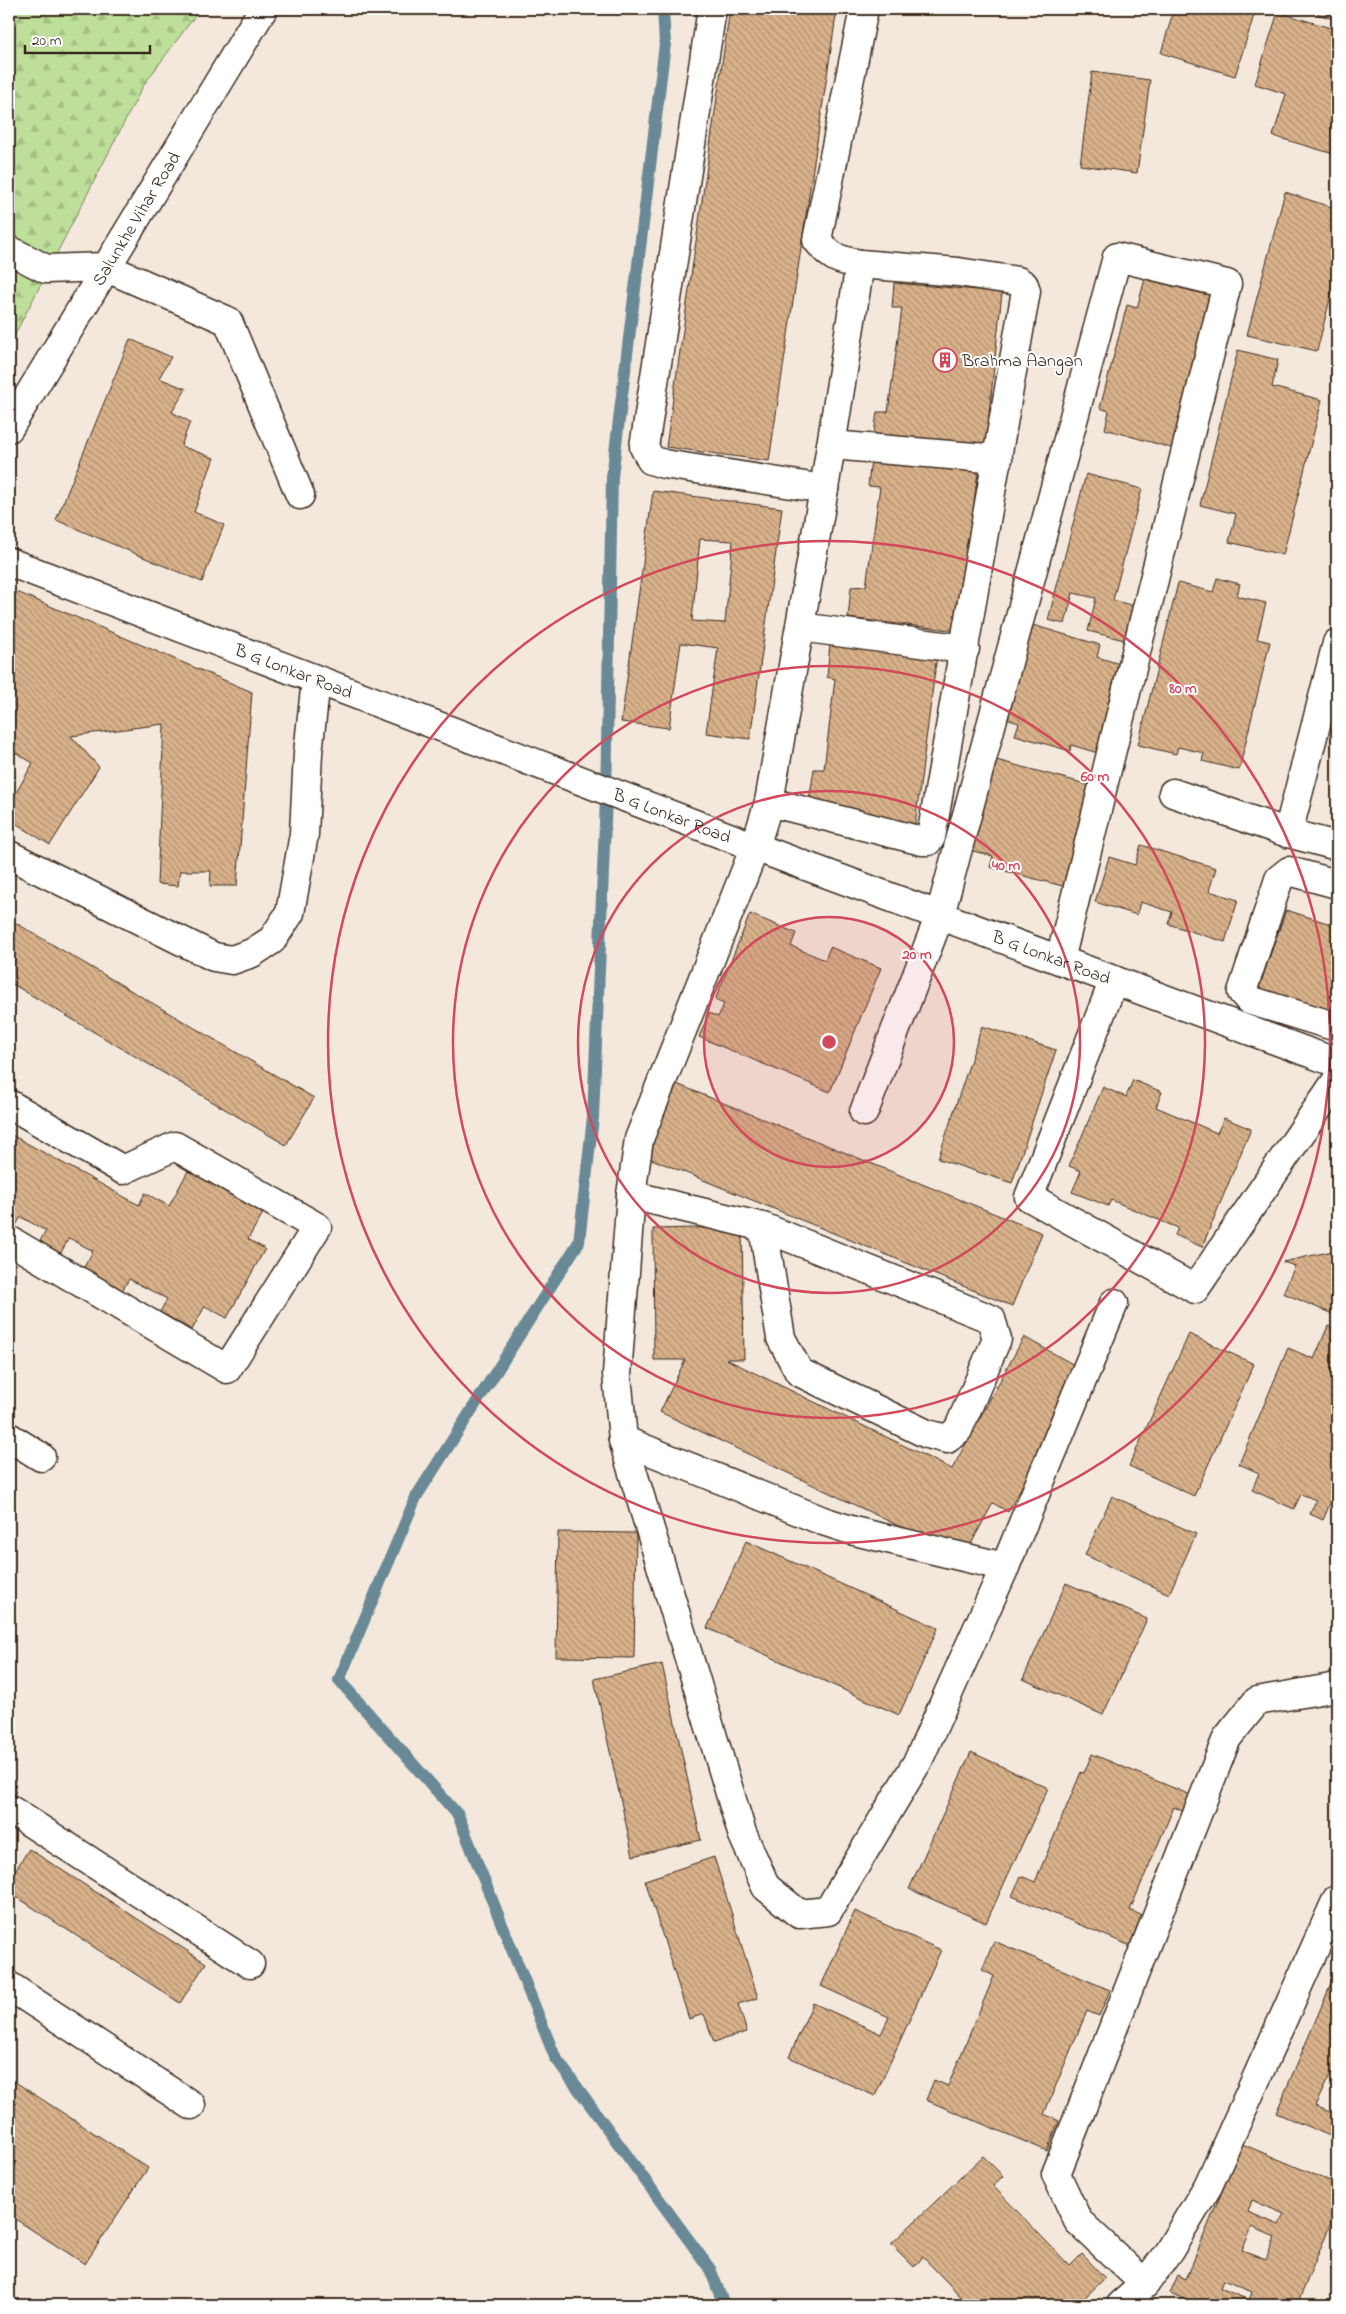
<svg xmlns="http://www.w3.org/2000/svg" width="1346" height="2314" font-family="'Indie Flower',sans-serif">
	<defs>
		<pattern id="forest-firs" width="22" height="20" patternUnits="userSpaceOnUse" patternTransform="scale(1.25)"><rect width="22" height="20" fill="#bddf99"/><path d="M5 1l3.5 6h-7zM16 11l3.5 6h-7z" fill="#a3c083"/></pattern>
		<pattern id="building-back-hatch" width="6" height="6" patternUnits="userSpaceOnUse" patternTransform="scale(1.25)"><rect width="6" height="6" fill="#d9b28b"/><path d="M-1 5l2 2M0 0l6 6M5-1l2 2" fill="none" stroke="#b19171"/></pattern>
	</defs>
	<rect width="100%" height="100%" fill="#f4e8dc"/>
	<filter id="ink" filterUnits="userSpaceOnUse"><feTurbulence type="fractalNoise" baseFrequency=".02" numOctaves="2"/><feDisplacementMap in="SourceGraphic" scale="10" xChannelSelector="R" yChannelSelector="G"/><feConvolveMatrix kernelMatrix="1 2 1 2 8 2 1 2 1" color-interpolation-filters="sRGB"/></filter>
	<g filter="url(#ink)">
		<!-- forest -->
		<path fill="url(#forest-firs)" stroke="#7c845c" d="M9,9H200L143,86L9,346Z"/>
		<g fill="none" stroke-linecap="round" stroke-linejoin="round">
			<!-- stream -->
			<path stroke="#698997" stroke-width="12" d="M663,9L665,44L612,477L606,798L593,1117L579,1242L416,1497L339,1680L458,1815L555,2057L710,2269L724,2305"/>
		</g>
		<!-- building -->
		<g fill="url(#building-back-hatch)" stroke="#3b2a1e" fill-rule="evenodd">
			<path d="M730,9H837L769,461L666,447Z"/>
			<path d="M1174,9H1256L1235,76L1161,53Z"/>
			<path d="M1319,9H1337V20L1317,14Z"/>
			<path d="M1278,12L1337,30V155L1273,136L1286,94L1255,84Z"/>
			<path d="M1092,72L1150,80L1137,173L1080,165Z"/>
			<path d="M1285,192L1331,207L1337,220V271L1317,351L1247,335Z"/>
			<path d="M1145,279L1216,297L1175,449L1105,429L1109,411L1100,408L1127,305L1137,308Z"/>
			<path d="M894,283L1002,292L985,452L873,441L877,412H888L902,308H892Z"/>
			<path d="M130,339L171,357L159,378L186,389L172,412L190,422L181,446L214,458L194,512L224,525L202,582L56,520Z"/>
			<path d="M1238,350L1278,360L1272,387L1322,400L1283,555L1229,542L1236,514L1200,505Z"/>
			<path d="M871,459L979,463L958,631L848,618L851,587L866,586L880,487L868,486Z"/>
			<path d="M1086,474L1142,489L1113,600L1134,606L1124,640L1088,631L1096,598L1073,593L1065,624L1048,620Z"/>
			<path d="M653,491L782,508L750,739L706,733L718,648L681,643L669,728L621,722ZM700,539L733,541L725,623L692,621Z"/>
			<path d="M1217,578L1240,584L1237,596L1266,603L1257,639L1270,642L1239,770L1202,761L1204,753L1178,747L1176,754L1138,745L1178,583L1213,592Z"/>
			<path d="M17,592L252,692L237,886H210L211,871H180L178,886L157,884L164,724L71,736L99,767L50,845L9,819V805L33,763L9,749V605Z"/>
			<path d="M1026,623L1100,645L1097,657L1123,665L1098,753L1071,745L1070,751L1015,735L1019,723L998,716Z"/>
			<path d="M830,644L937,655L915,825L808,808L814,769H824L835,679L827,677Z"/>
			<path d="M989,758L1097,787L1070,888L990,867L993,856L965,849Z"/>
			<path d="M1141,845L1216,868L1209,891L1238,900L1225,942L1168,924L1172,912L1140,902L1137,915L1095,902L1109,857L1135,865Z"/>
			<path d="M1286,910L1337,926V1022L1256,996Z"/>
			<path d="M750,914L796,933L791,946L825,960L830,947L881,968L830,1092L699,1037L709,1013L718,1017L724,1004L715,1000Z"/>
			<path d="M9,919L314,1098L286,1145L9,982Z"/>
			<path d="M982,1026L1056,1050L1012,1183L938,1159Z"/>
			<path d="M667,1080L1042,1233L1012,1306L637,1153Z"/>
			<path d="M1133,1080L1162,1092L1156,1107L1217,1133L1224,1118L1251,1129L1202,1247L1175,1235L1178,1228L1111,1200L1108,1206L1072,1192L1081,1171L1069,1166L1103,1087L1126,1097Z"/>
			<path d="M9,1128L13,1131L10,1134L139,1205L145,1193L169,1206L188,1171L263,1213L248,1239L265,1249L227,1318L205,1306L192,1330L160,1312L167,1299L129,1279L122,1291L83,1269L93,1251L69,1238L59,1256L38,1244L46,1231L21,1217L13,1230L9,1228Z"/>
			<path d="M742,1227L744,1359H726L952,1469L1024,1337L1085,1371L1008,1512L993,1503L964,1557L660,1412L685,1360H654L653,1229Z"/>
			<path d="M1337,1250V1316L1283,1293L1295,1266L1283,1262Z"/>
			<path d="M1328,1326L1337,1330V1487L1323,1520L1310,1514L1316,1500L1301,1494L1294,1509L1252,1490L1259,1473L1239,1464L1288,1348L1314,1359Z"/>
			<path d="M1189,1334L1254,1364L1194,1496L1129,1466Z"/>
			<path d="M1112,1496L1196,1534L1169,1594L1085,1555Z"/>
			<path d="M558,1532L636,1533L634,1658L556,1657Z"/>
			<path d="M746,1541L938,1628L899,1715L707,1628Z"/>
			<path d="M1066,1583L1147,1619L1103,1715L1023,1679Z"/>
			<path d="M662,1664L701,1840L633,1856L594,1679Z"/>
			<path d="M971,1752L1048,1788L986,1923L909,1889Z"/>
			<path d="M1092,1754L1193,1796L1186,1813L1174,1807L1130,1910L1145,1917L1133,1947L1012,1896L1021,1876L1035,1882L1081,1772L1084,1773Z"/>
			<path d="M29,1849L206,1963L180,2003L9,1892V1880Z"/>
			<path d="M714,1857L758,1998L738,2004L747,2032L714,2042L704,2014L689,2019L645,1880Z"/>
			<path d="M855,1911L941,1950L875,2096L789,2057L813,2003L881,2034L889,2017L821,1986Z"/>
			<path d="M994,1941L1110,1990L1099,2016L1087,2011L1044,2114L1059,2121L1047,2151L926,2100L934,2080L948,2086L994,1976L982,1970Z"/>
			<path d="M1337,1970V2075L1331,2073L1315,2106L1337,2115V2139L1276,2113Z"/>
			<path d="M9,2078L148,2168L85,2264L9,2215Z"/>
			<path d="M1235,2141L1337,2184V2213H1335L1297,2305H1198L1170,2293L1178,2275L1186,2279L1232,2167L1225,2164ZM1252,2200L1284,2214L1279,2225L1248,2212ZM1252,2227L1275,2237L1266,2260L1242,2251ZM1223,2280L1252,2292L1249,2300L1220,2288Z"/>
			<path d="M983,2156L1003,2176L993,2186L1070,2266L1082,2254L1105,2278L1077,2305H969L923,2257L914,2267L891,2244Z"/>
		</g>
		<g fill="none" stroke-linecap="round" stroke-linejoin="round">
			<!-- minor casing -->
			<g stroke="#3b2a1e" stroke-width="31">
				<g id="minor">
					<path d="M712,9L644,447L651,460L664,464L824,489"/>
					<path d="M864,9L817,240C831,258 838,260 860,264L824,489L769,802L755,847L639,1139L631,1195L617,1374L623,1440L823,1521L854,1531L1005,1567"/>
					<path d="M9,250L46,269L105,267L228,321L300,495"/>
					<path d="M831,445L998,459"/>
					<path d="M800,627L965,649"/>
					<path d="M1337,643L1288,833L1337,846"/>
					<path d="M1173,793L1288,833"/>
					<path d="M769,802L922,841H928L931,837L1026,291L1024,285L1018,281L958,272L860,264"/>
					<path d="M9,855L214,957L232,960L252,953L272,940L290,913L304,834L308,753L316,680"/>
					<path d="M1337,884L1289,871L1279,879L1242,992L1249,1000L1337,1027"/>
					<path d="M1114,980L1029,1197L1195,1289L1337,1080"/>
					<path d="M9,1104L123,1170L175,1146L317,1227L227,1369L9,1240"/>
					<path d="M864,1112L940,915L1117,257L1227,284L1060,960"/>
					<path d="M631,1195L763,1227L991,1319L997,1339L958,1430L947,1439L927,1434L799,1372L781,1338L763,1227"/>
					<path d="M9,1437L41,1457"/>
					<path d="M623,1440L742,1833L766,1887L799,1914L828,1911L918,1761L1005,1567L1114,1303"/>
					<path d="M9,1809L250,1964"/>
					<path d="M9,1986L191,2105"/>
					<path d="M1145,2284L1078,2221L1056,2174L1227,1738L1257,1701L1337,1687"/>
					<path d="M1121,2305L1145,2284L1169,2251L1208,2186L1337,1899"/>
				</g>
			</g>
			<!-- tertiary casing -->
			<g stroke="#3b2a1e" stroke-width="31">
				<g id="tertiary">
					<path id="s1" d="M9,428L263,9"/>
					<path id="s2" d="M9,562L755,847L1337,1063"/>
				</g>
			</g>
			<!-- minor -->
			<use href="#minor" stroke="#fff" stroke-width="28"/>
			<!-- tertiary -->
			<use href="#tertiary" stroke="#fff" stroke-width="28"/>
		</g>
	</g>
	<!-- distance rings -->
	<circle cx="829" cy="1042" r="125" fill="#d1495b" fill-opacity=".12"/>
	<g fill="none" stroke="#d1495b" stroke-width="2.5">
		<circle cx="829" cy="1042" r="125"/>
		<circle cx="829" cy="1042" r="251"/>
		<circle cx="829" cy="1042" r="376"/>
		<circle cx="829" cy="1042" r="501"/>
	</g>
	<!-- icons -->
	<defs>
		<g id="building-ring" transform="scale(1.25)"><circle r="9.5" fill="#fff" stroke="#d1495b" stroke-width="1.5"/><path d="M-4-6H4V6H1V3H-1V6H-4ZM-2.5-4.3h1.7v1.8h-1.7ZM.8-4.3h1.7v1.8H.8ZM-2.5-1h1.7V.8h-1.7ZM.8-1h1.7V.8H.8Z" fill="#d1495b"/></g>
	</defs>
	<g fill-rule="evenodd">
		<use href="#building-ring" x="945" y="360"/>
	</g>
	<g text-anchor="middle" stroke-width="4" stroke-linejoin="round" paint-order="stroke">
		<!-- street labels -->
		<g font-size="18" fill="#3b2a1e" stroke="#fff">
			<text dy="6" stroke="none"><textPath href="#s1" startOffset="245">Salunkhe Vihar Road</textPath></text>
			<text dy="6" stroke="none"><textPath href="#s2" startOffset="305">B G Lonkar Road</textPath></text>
			<text dy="6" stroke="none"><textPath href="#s2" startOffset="710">B G Lonkar Road</textPath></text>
			<text dy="6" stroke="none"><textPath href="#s2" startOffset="1115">B G Lonkar Road</textPath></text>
		</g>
		<!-- poi labels -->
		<g font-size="18" fill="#3b2a1e" stroke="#fff" text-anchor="start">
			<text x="962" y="366">Brahma Aangan</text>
		</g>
	</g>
	<circle cx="829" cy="1042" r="8" fill="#d1495b" stroke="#fff" stroke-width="2.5"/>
	<g font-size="15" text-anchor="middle" font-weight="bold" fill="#d1495b" stroke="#fff" stroke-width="4" stroke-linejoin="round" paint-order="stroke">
		<text x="1183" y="693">80 m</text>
		<text x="1095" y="781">60 m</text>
		<text x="1006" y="870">40 m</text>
		<text x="917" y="959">20 m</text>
	</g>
	<!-- margin -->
	<rect width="1346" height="2314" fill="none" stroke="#fff" stroke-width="30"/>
	<rect x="15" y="15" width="1316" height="2284" fill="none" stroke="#3b2a1e" stroke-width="2" filter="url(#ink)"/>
	<!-- scale -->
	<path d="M25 45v8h125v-8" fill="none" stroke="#3b2a1e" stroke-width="2.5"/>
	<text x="32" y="45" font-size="15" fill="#3b2a1e" stroke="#ffffff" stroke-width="4" paint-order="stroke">20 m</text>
</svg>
